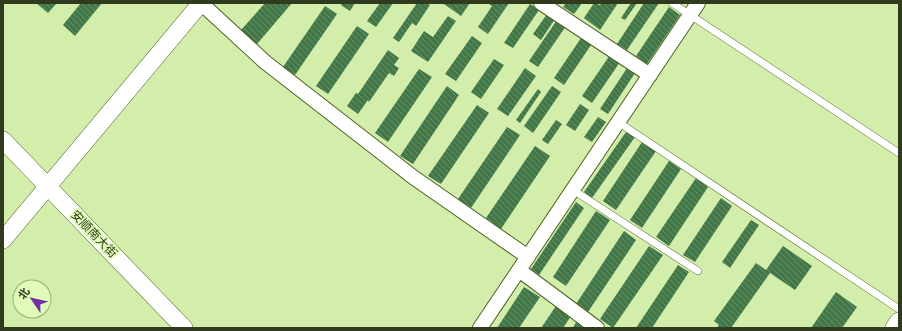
<svg xmlns="http://www.w3.org/2000/svg" width="902" height="331" font-family="Figtree,'Noto Sans SC',sans-serif">
	<defs>
		<pattern id="building-back-hatch" width="6" height="6" patternUnits="userSpaceOnUse"><rect width="6" height="6" fill="#427747"/><path d="M-1 5l2 2M0 0l6 6M5-1l2 2" fill="none" stroke="#688e6a"/></pattern>
	</defs>
	<rect width="100%" height="100%" fill="#d2eeaa"/>
	<!-- building -->
	<g fill="url(#building-back-hatch)">
		<path d="M36,3H57L48,13Z"/>
		<path d="M81,3H102L75,36L63,25Z"/>
		<path d="M265,3H292L257,44L241,30Z"/>
		<path d="M342,3H355L350,11L341,5Z"/>
		<path d="M380,3H393L376,27L367,21Z"/>
		<path d="M417,3H426L430,5L416,26L412,23L399,42L393,38Z"/>
		<path d="M445,3H470L461,16L444,4Z"/>
		<path d="M487,3H509L488,34L478,27L492,6Z"/>
		<path d="M566,3H582L574,14L563,7Z"/>
		<path d="M594,3L600,5L602,3H618L600,30L584,18Z"/>
		<path d="M631,3H637L625,20L621,18Z"/>
		<path d="M644,3H659L627,50L617,44Z"/>
		<path d="M530,4L539,10L513,48L504,43Z"/>
		<path d="M325,6L337,14L295,75L283,67Z"/>
		<path d="M669,7L680,15L647,64L636,56Z"/>
		<path d="M547,14L555,19L541,40L533,34Z"/>
		<path d="M448,16L456,21L428,62L411,51L424,31L433,37Z"/>
		<path d="M557,20L566,26L538,67L529,61Z"/>
		<path d="M357,26L369,34L328,94L316,86Z"/>
		<path d="M472,36L482,43L456,81L445,74Z"/>
		<path d="M581,38L591,45L564,85L554,78Z"/>
		<path d="M388,50L399,58L394,65L399,68L394,76L389,73L369,102L368,100L358,114L347,106L356,93L358,94Z"/>
		<path d="M610,55L620,62L592,103L582,96Z"/>
		<path d="M494,59L504,65L481,99L471,92Z"/>
		<path d="M525,68L536,76L508,116L497,109Z"/>
		<path d="M627,68L635,73L608,114L600,109Z"/>
		<path d="M419,69L432,77L388,142L375,133Z"/>
		<path d="M447,86L459,95L413,164L400,156Z"/>
		<path d="M552,86L561,92L533,133L524,126Z"/>
		<path d="M538,89L541,92L520,123L516,120Z"/>
		<path d="M580,104L589,110L575,131L566,125Z"/>
		<path d="M477,105L489,113L441,184L428,176Z"/>
		<path d="M598,117L606,122L592,142L584,137Z"/>
		<path d="M556,120L562,124L548,144L542,140Z"/>
		<path d="M507,127L520,135L471,208L458,199Z"/>
		<path d="M626,132L635,137L592,198L584,192Z"/>
		<path d="M642,142L656,151L616,210L603,201Z"/>
		<path d="M535,146L550,156L501,229L486,218Z"/>
		<path d="M669,161L681,169L642,228L630,220Z"/>
		<path d="M696,178L708,187L669,246L656,237Z"/>
		<path d="M721,198L732,206L695,262L683,255Z"/>
		<path d="M576,202L584,208L539,275L531,269Z"/>
		<path d="M596,211L610,220L566,286L553,277Z"/>
		<path d="M751,220L759,225L730,268L722,262Z"/>
		<path d="M624,231L636,240L588,312L576,304Z"/>
		<path d="M649,246L663,255L613,328L600,319Z"/>
		<path d="M783,246L812,266L795,290L770,273L731,328H717L719,325L714,321L756,263L766,270Z"/>
		<path d="M678,265L689,272L652,328H636Z"/>
		<path d="M524,287L540,297L519,328H497Z"/>
		<path d="M836,292L857,307L842,328H811Z"/>
		<path d="M556,306L571,316L563,328H541Z"/>
		<path d="M576,322L582,326L580,328H573Z"/>
	</g>
	<g fill="none" stroke-linecap="round" stroke-linejoin="round">
		<!-- service casing -->
		<g stroke="#4d6324" stroke-width="8">
			<g id="service">
				<path d="M672,3L899,153"/>
				<path d="M618,122L899,309"/>
				<path d="M573,190L698,271"/>
			</g>
		</g>
		<!-- minor casing -->
		<g stroke="#4d6324" stroke-width="16">
			<g id="minor">
				<path d="M201,3L265,62L413,177L528,257"/>
				<path d="M541,3L650,75"/>
				<path d="M519,270L597,328"/>
				<path d="M480,328L698,3"/>
			</g>
		</g>
		<!-- tertiary casing -->
		<g stroke="#4d6324" stroke-width="18">
			<g id="tertiary">
				<path d="M3,140L184,328"/>
				<path d="M3,240L201,3"/>
			</g>
		</g>
		<!-- secondary casing -->
		<g stroke="#4d6324" stroke-width="20">
			<path id="secondary" d="M895,328L899,322"/>
		</g>
		<!-- service -->
		<use href="#service" stroke="#fff" stroke-width="7"/>
		<!-- minor -->
		<use href="#minor" stroke="#fff" stroke-width="14"/>
		<!-- tertiary -->
		<use href="#tertiary" stroke="#fff" stroke-width="17"/>
		<!-- secondary -->
		<use href="#secondary" stroke="#fff" stroke-width="19"/>
	</g>
	<g text-anchor="middle" stroke-width="4" stroke-linejoin="round" paint-order="stroke">
		<!-- street labels -->
		<g font-size="12" fill="#2f3a1f" stroke="#dffbb7">
			<text transform="translate(94 234) rotate(46)" y="4">安顺南大街</text>
		</g>
	</g>
	<!-- border -->
	<rect width="902" height="331" fill="none" stroke="#2f3a1f" stroke-width="8"/>
	<!-- north arrow -->
	<g transform="translate(32 299) rotate(304)"><circle r="19" fill="#dffbb7" stroke="#99ae7a"/>
	<path d="M0-3L7 15L0 10L-7 15Z" fill="#7230a5"/>
	<text y="-6" font-size="11" font-weight="bold" text-anchor="middle" fill="#2f3a1f">北</text>
	</g>
</svg>
